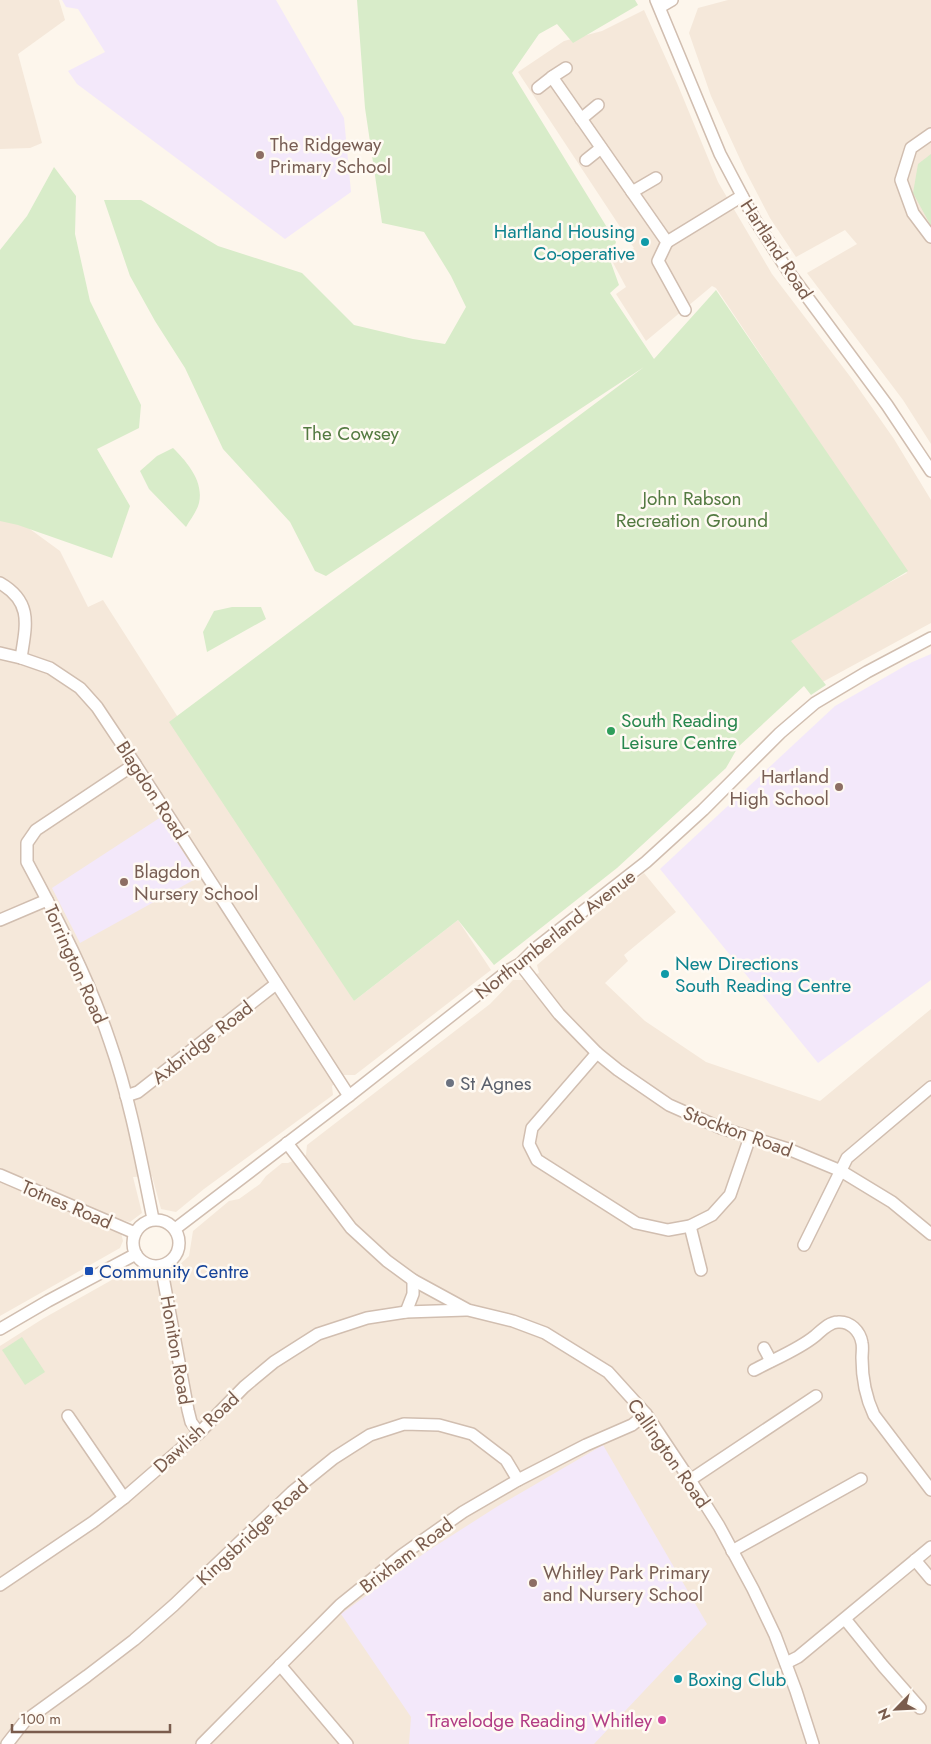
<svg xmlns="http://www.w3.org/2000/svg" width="931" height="1744" font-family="Jost,sans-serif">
	<rect width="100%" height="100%" fill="#fdf6ec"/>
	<!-- residential -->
	<g fill="#f5e8da">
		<path d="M0,0H59L65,20L18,54L42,143L30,148L0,149Z"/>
		<path d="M728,0H931V444L903,400L807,273L857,244L845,230L796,257L770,218L745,170L711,96L689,33L698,8Z"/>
		<path d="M644,10L677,83L718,182L772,274L852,379L894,439L931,500V623L817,685L787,638L907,573L716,288L712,286L646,341L616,294L626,287L612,261L634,248L518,72L564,41L602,31Z"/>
		<path d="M0,511L8,513L60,551L88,607L103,600L229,797L354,1001L458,920L491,970L355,1075H344L332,1086L333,1095L204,1189L176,1212L161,1209L152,1176L133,1177L142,1213L130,1222L118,1219L123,1241L120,1248L0,1316Z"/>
		<path d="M644,873L676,912L624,955L628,961L605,983L645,1021L706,1062L820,1101L931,1009V1744H0V1346L44,1318L126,1272L143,1271L153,1281H171L175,1269L189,1256L193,1231L229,1201L239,1199L260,1184L266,1176L282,1163H288L306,1155L307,1145L490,1004L513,980H522L539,973L537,965Z"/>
	</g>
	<!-- education -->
	<g fill="#f3e8fa">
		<path d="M62,0H276L344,118L351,192L285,239L77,84L68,71L105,52L78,9L66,7Z"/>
		<path d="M931,654V980L818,1063L660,869L835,706L910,663Z"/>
		<path d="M161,817L199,877L80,943L52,888Z"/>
		<path d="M603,1445L707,1624L594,1744H409L411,1717L341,1614L426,1552L498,1506Z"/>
	</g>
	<!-- green -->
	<g fill="#d8ecc9">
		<path d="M357,0H635L638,5L573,43L557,24L539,34L512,73L616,242L610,260L619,285L610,293L654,359L716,290L908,571L791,641L826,685L811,695L804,686L738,747L726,768L617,868L494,965L458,920L354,1001L169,722L644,367L326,576L315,571L290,522L223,449L185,368L155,321L130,276L104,200H141L218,246L302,273L354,325L413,339L445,344L466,307L451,276L424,232L382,223L365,108Z"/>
		<path d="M931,154V226L913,193L918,164Z"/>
		<path d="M54,167L76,196L75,234L90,301L141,405L139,428L97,449L130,506L112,558L18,525L0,521V250L27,216Z"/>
		<path d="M173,448C187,462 204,481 199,503C197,511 190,520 186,527L149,489L140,471L157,456Z"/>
		<path d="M232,607H261L266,619L207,652L203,632L214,611Z"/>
		<path d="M22,1337L45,1372L25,1385L2,1350Z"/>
	</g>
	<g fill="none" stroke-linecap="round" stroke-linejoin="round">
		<!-- minor casing -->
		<g stroke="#d1beb0" stroke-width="14">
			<g id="minor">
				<path d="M656,0L720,154L755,220L788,271L887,405L931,471"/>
				<path d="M660,7L672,0"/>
				<path d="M566,68L552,77L667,242L658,261L685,310"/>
				<path d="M538,88L552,77"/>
				<path d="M581,119L598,105"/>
				<path d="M931,134L911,148L901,180L913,213L931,237"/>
				<path d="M586,160L601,148"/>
				<path d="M632,192L656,178"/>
				<path d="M667,242L742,196"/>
				<path d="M0,583C33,602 26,625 21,658"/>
				<path d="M0,653L21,658L50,668L80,688L97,707L135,764L349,1096"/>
				<path d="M135,764L36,830L27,843V862C58,920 89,979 110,1042C130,1099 141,1160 153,1219"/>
				<path d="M0,920L47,900"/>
				<path d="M520,964L559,1014L597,1053L618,1070L669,1105L721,1128L788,1149L841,1171L892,1202L931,1234"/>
				<path d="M597,1053L532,1128L529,1144L537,1160L636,1223L668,1230L690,1226L712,1215L730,1195L750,1137"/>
				<path d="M126,1096L138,1092L276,984"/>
				<path d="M287,1143L351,1228L387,1261L413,1280L468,1310L513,1321L545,1333L608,1372L646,1414L690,1480L719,1526L753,1589L775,1635L796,1691L813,1744"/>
				<path d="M0,1175L135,1233"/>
				<circle cx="156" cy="1243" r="23"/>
				<path d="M690,1226L701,1270"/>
				<path d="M175,1229L349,1096L509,970L520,964L536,948L646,862L703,810L780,733L815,703L867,672L931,638"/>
				<path d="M804,1245L847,1158L931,1087"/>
				<path d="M161,1266L188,1410L191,1422L199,1433"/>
				<path d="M406,1312L413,1294V1280"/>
				<path d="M0,1329L48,1301L136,1254"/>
				<path d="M764,1348L771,1361"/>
				<path d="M754,1370C774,1359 798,1350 815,1336C821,1331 829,1322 838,1322C850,1321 860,1331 862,1343C863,1348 862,1353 862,1358C862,1377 866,1398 874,1415L931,1490"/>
				<path d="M68,1416L124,1498"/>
				<path d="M690,1480L816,1396"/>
				<path d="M732,1551L861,1479"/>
				<path d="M915,1560L931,1579"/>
				<path d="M0,1585L93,1522L124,1498L199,1433L244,1387L274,1362L318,1334L367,1318L406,1312L466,1310"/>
				<path d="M845,1619L883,1666L920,1708"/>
				<path d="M786,1663L798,1657L931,1547"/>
				<path d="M280,1665L347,1744"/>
				<path d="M7,1744L25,1721L87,1676L134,1640L174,1605L292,1492L334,1458L370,1435L404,1424L439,1425L472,1434L506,1460L518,1480"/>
				<path d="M202,1744L340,1605L402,1555L463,1512L518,1480L586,1445L632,1425L646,1414"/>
			</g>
		</g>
		<!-- minor -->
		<use href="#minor" stroke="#fff" stroke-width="11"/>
	</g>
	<!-- markers -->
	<g fill="#8d6e63" stroke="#fffaf3" stroke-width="2">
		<circle cx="260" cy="155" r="5"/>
		<circle cx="839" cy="787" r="5"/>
		<circle cx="124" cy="882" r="5"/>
		<circle cx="533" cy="1583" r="5"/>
	</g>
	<g fill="#0f9aa8" stroke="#fffaf3" stroke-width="2">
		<circle cx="645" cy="242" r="5"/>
		<circle cx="665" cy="974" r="5"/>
		<circle cx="678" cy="1679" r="5"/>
	</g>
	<circle fill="#2e9e5b" stroke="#fffaf3" stroke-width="2" cx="611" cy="731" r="5"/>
	<circle fill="#6b7280" stroke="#fffaf3" stroke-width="2" cx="450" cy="1083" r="5"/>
	<rect fill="#1a4fb4" stroke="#fffaf3" stroke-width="2" x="84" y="1266" width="10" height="10" rx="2.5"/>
	<circle fill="#d1479c" stroke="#fffaf3" stroke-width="2" cx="662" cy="1720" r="5"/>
	<g text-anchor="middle" stroke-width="5" stroke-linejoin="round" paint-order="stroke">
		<!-- education labels -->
		<g font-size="19" fill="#785e54" stroke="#fffaf3" text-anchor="start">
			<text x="270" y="151">The Ridgeway<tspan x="270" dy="22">Primary School</tspan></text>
			<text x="829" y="783" text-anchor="end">Hartland<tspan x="829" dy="22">High School</tspan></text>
			<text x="134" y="878">Blagdon<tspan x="134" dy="22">Nursery School</tspan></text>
			<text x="543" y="1579">Whitley Park Primary<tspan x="543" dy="22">and Nursery School</tspan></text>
		</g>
		<!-- culture labels -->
		<g font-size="19" fill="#0d838f" stroke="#fffaf3" text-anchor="start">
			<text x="635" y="238" text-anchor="end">Hartland Housing<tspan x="635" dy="22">Co-operative</tspan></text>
			<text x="675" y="970">New Directions<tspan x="675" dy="22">South Reading Centre</tspan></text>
			<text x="688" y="1686">Boxing Club</text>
		</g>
		<!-- street labels -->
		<g font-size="19" fill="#7a5c4d" stroke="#fffaf3">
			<text transform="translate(777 249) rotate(57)" y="7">Hartland Road</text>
			<text transform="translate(152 790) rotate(57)" y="7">Blagdon Road</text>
			<text transform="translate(555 934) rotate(-38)" y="7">Northumberland Avenue</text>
			<text transform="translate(76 964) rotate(66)" y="7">Torrington Road</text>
			<text transform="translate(202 1042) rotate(-38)" y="7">Axbridge Road</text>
			<text transform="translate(738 1131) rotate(20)" y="7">Stockton Road</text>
			<text transform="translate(67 1204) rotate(23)" y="7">Totnes Road</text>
			<text transform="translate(177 1350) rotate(80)" y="7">Honiton Road</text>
			<text transform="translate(196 1432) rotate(-43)" y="7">Dawlish Road</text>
			<text transform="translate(669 1453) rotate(55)" y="7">Callington Road</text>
			<text transform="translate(252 1532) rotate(-43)" y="7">Kingsbridge Road</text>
			<text transform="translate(406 1555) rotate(-37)" y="7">Brixham Road</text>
		</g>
		<!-- park labels -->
		<g font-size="19" fill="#537a41" stroke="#fffaf3">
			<text x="351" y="440">The Cowsey</text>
			<text x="692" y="505">John Rabson<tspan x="692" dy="22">Recreation Ground</tspan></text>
		</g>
		<!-- leisure labels -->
		<g font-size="19" fill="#27864d" stroke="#fffaf3" text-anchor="start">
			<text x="621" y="727">South Reading<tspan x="621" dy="22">Leisure Centre</tspan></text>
		</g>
		<!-- worship labels -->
		<g font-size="19" fill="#5b616d" stroke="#fffaf3" text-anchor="start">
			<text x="460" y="1090">St Agnes</text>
		</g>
		<!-- transit labels -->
		<g font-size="19" fill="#164399" stroke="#fffaf3" text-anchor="start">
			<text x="99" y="1278">Community Centre</text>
		</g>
		<!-- hotel labels -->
		<g font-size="19" fill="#b23c85" stroke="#fffaf3" text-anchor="end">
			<text x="652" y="1727">Travelodge Reading Whitley</text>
		</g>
	</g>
	<!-- north arrow -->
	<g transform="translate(896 1709) rotate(246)" stroke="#fffaf3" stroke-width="4" paint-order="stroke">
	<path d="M0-4L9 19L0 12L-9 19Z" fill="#7a5c4d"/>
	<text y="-8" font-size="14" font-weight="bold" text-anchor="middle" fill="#7a5c4d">N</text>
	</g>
	<!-- scale -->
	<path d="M12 1724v8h158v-8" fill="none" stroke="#7a5c4d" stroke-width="2.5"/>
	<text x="20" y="1724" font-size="15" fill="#7a5c4d" stroke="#fffaf3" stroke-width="4" paint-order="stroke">100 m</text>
</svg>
